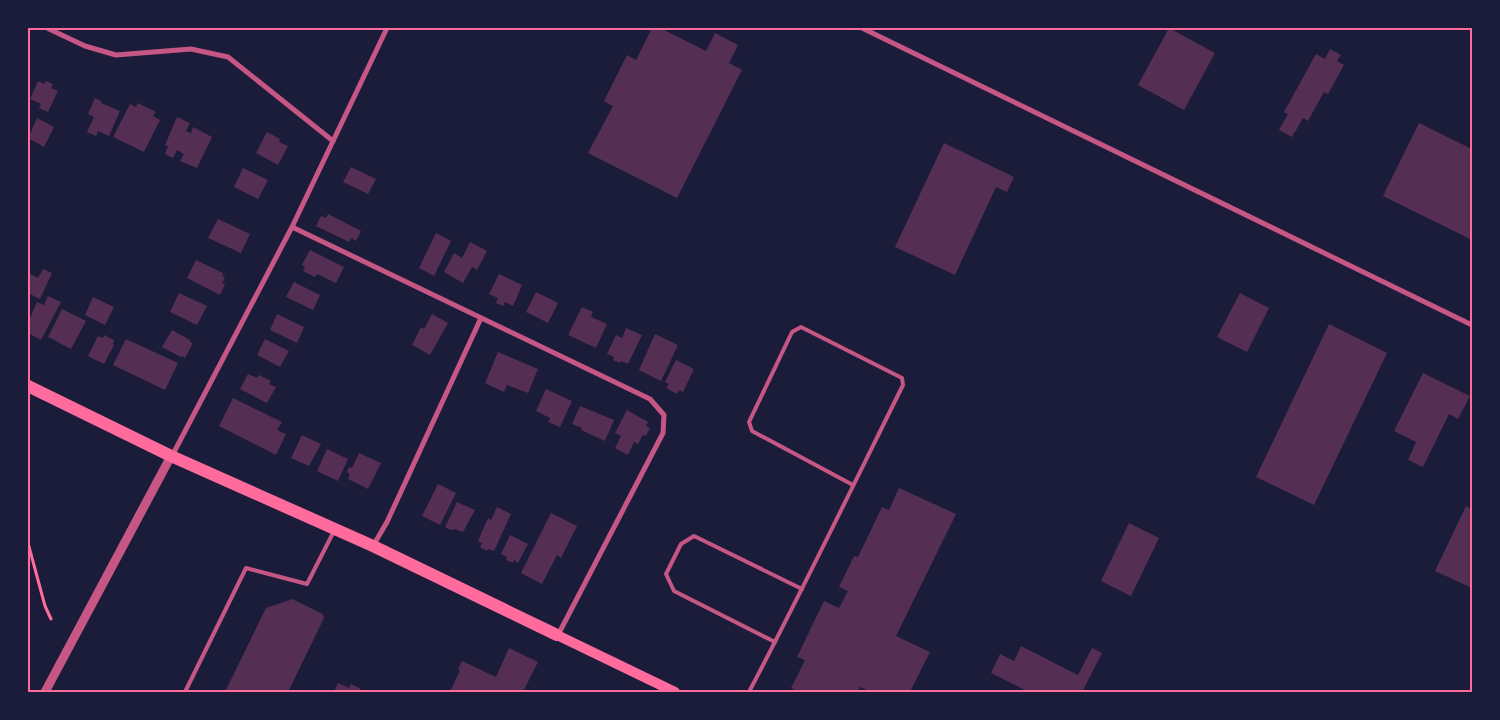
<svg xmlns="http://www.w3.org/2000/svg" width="1500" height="720" font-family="'Titillium Web',sans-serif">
	<rect width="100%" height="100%" fill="#1b1b3a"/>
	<!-- building -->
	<g fill="#542f53">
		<path d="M652,28H660L706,51L715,33L738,45L729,63L742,70L677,198L588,153L613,106L604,101L627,55L636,60Z"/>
		<path d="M1169,28L1215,53L1184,110L1138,85Z"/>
		<path d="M1330,49L1341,55L1337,61L1344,65L1328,94L1324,92L1308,121L1303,118L1292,137L1279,130L1288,114L1284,112L1316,54L1325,59Z"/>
		<path d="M38,81L44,84L46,81L53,84L51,88L58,91L48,112L39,108L41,104L30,99Z"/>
		<path d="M95,98L101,101V103L120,111L109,136L98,131L96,136L87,132L94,117L88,114Z"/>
		<path d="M138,103L156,112L153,116L160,120L144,152L113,137L130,104L136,107Z"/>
		<path d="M177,117L190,123L186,131L191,133L193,127L212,137L197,168L180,161L184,154L177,150L173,158L165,154L168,146L165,145Z"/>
		<path d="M37,118L54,127L44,147L28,138Z"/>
		<path d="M1419,123L1472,149V240L1383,196Z"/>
		<path d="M267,132L280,139L279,142L288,146L278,165L256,153Z"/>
		<path d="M944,143L1014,177L1007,192L996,187L955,275L895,247Z"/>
		<path d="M351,167L376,179L368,194L343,182Z"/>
		<path d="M243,168L268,180L258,199L234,187Z"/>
		<path d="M328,214L361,231L356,241L351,238L349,242L316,226L321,216L326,218Z"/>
		<path d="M218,219L250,234L241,253L208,238Z"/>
		<path d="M436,233L451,241L434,276L419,268Z"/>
		<path d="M470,242L487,251L477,270L472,267L463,283L444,272L454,253L462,258Z"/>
		<path d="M310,250L344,267L336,283L317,274L315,277L303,271L305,267L302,265Z"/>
		<path d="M196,260L223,273L222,276L225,277L222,283L225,284L220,295L187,278Z"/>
		<path d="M43,269L52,273L40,299L28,293V273L38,278Z"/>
		<path d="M499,274L522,285L513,306L505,302L503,306L496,303L498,298L489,294Z"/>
		<path d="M294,282L320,295L313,310L286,297Z"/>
		<path d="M536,292L558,303L548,323L526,312Z"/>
		<path d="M179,293L207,306L197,325L170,312Z"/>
		<path d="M1240,293L1269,308L1247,352L1217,337Z"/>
		<path d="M48,296L61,302L41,340L28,333V322L37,302L44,305Z"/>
		<path d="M93,297L114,307L105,325L85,315Z"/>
		<path d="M582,307L593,312L591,317L607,324L596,348L568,335Z"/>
		<path d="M62,309L86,321L71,349L48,337Z"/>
		<path d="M277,314L304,327L297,343L270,330Z"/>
		<path d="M432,314L448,323L430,355L412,345L421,327L424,329Z"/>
		<path d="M1329,324L1387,353L1314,505L1256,477Z"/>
		<path d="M626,328L642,335L628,364L621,361L620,363L613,360L614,357L607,354L616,335L622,338Z"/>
		<path d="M172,330L190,340V342L193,343L185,358L182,356L181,357L162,347Z"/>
		<path d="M655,334L678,345L661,381L639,370Z"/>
		<path d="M104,335L114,340L113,344L114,345L104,364L88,356L98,336L103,338Z"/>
		<path d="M126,339L178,363L165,390L113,365Z"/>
		<path d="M265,339L289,351L280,367L257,355Z"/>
		<path d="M498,352L538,369L528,393L507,385L504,392L485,383Z"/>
		<path d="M676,360L694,369L683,392L679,390L677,394L666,388L669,384L665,382Z"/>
		<path d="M1423,373L1470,396L1458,419L1449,414L1423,467L1408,460L1416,442L1394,431Z"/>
		<path d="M248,374L257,378L259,375L271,381L269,384L276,387L267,403L240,389Z"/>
		<path d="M546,389L572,401L560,427L548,422L550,418L536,411Z"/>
		<path d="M233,398L282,422L277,430L286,434L276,455L219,426Z"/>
		<path d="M580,406L614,420L605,441L581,430L582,428L572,424Z"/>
		<path d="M627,410L648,422L646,426L650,428L646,436L643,435L638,444L634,442L628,455L615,448L621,436L615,433Z"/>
		<path d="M302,435L321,444L309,466L291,458Z"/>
		<path d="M327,449L348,459L338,481L317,471Z"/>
		<path d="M359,453L381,463L368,489L348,479L350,474L347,472L349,467L352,468Z"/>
		<path d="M438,484L456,493L440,525L422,516Z"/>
		<path d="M899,488L956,514L896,636L930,652L910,692H871L860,687L857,692H800L791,688L805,660L797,657L824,601L839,608L848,591L839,587L854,556L858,557L882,507L889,510Z"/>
		<path d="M457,502L475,510L463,532L455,529L450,530L445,527Z"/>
		<path d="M1466,506L1472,509V588L1435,571Z"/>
		<path d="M497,507L511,514L494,551L488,549L487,551L480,547L482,543L478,541L488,518L491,520Z"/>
		<path d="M551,513L577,526L561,558L557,555L542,584L521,573Z"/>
		<path d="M1129,523L1159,538L1131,596L1101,581Z"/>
		<path d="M510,535L528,544L518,563L514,560L513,563L506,560L507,557L501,554Z"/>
		<path d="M292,599L323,614L324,618L288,692H225L266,608Z"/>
		<path d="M1021,646L1078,675L1092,648L1102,653L1082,692H1029L991,673L1000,654L1014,661Z"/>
		<path d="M509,648L538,662L523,692H450L460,670L458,669L462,661L496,677Z"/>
		<path d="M338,683L349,688L351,684L361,689L359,692H334Z"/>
	</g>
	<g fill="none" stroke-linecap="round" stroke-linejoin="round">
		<!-- path -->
		<path stroke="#ff6b9d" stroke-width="3" d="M28,543L45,606L51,619"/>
		<!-- service -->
		<g stroke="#c65784" stroke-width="4">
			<path d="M775,642L674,591L666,574L681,544L694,536L802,589"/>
			<path d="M185,692L246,568L307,584L334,531"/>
			<path d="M749,692C802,591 852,488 903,385L902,378L801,327L792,332L749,422L752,431L853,485"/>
		</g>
		<!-- minor -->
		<g stroke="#c65784" stroke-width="5">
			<path d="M47,28L85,46L116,55L191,49L228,57L333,141"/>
			<path d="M862,28L1472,325"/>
			<path d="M292,227L650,399L664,415L663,433L558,635"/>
			<path d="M172,456L292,227L387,28"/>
			<path d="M373,546L387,522L481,318"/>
		</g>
		<!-- tertiary -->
		<path stroke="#c65784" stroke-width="9" d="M45,692L171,456"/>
		<!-- secondary -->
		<path stroke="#ff6b9d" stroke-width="10" d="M557,635L675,692"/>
		<!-- primary -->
		<path stroke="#ff6b9d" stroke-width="12" d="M28,386L171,456L373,546L557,635"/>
	</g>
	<!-- border -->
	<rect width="1500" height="720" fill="none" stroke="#1b1b3a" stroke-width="58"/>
	<rect x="29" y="29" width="1442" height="662" fill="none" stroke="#ff6b9d" stroke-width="2"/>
</svg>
